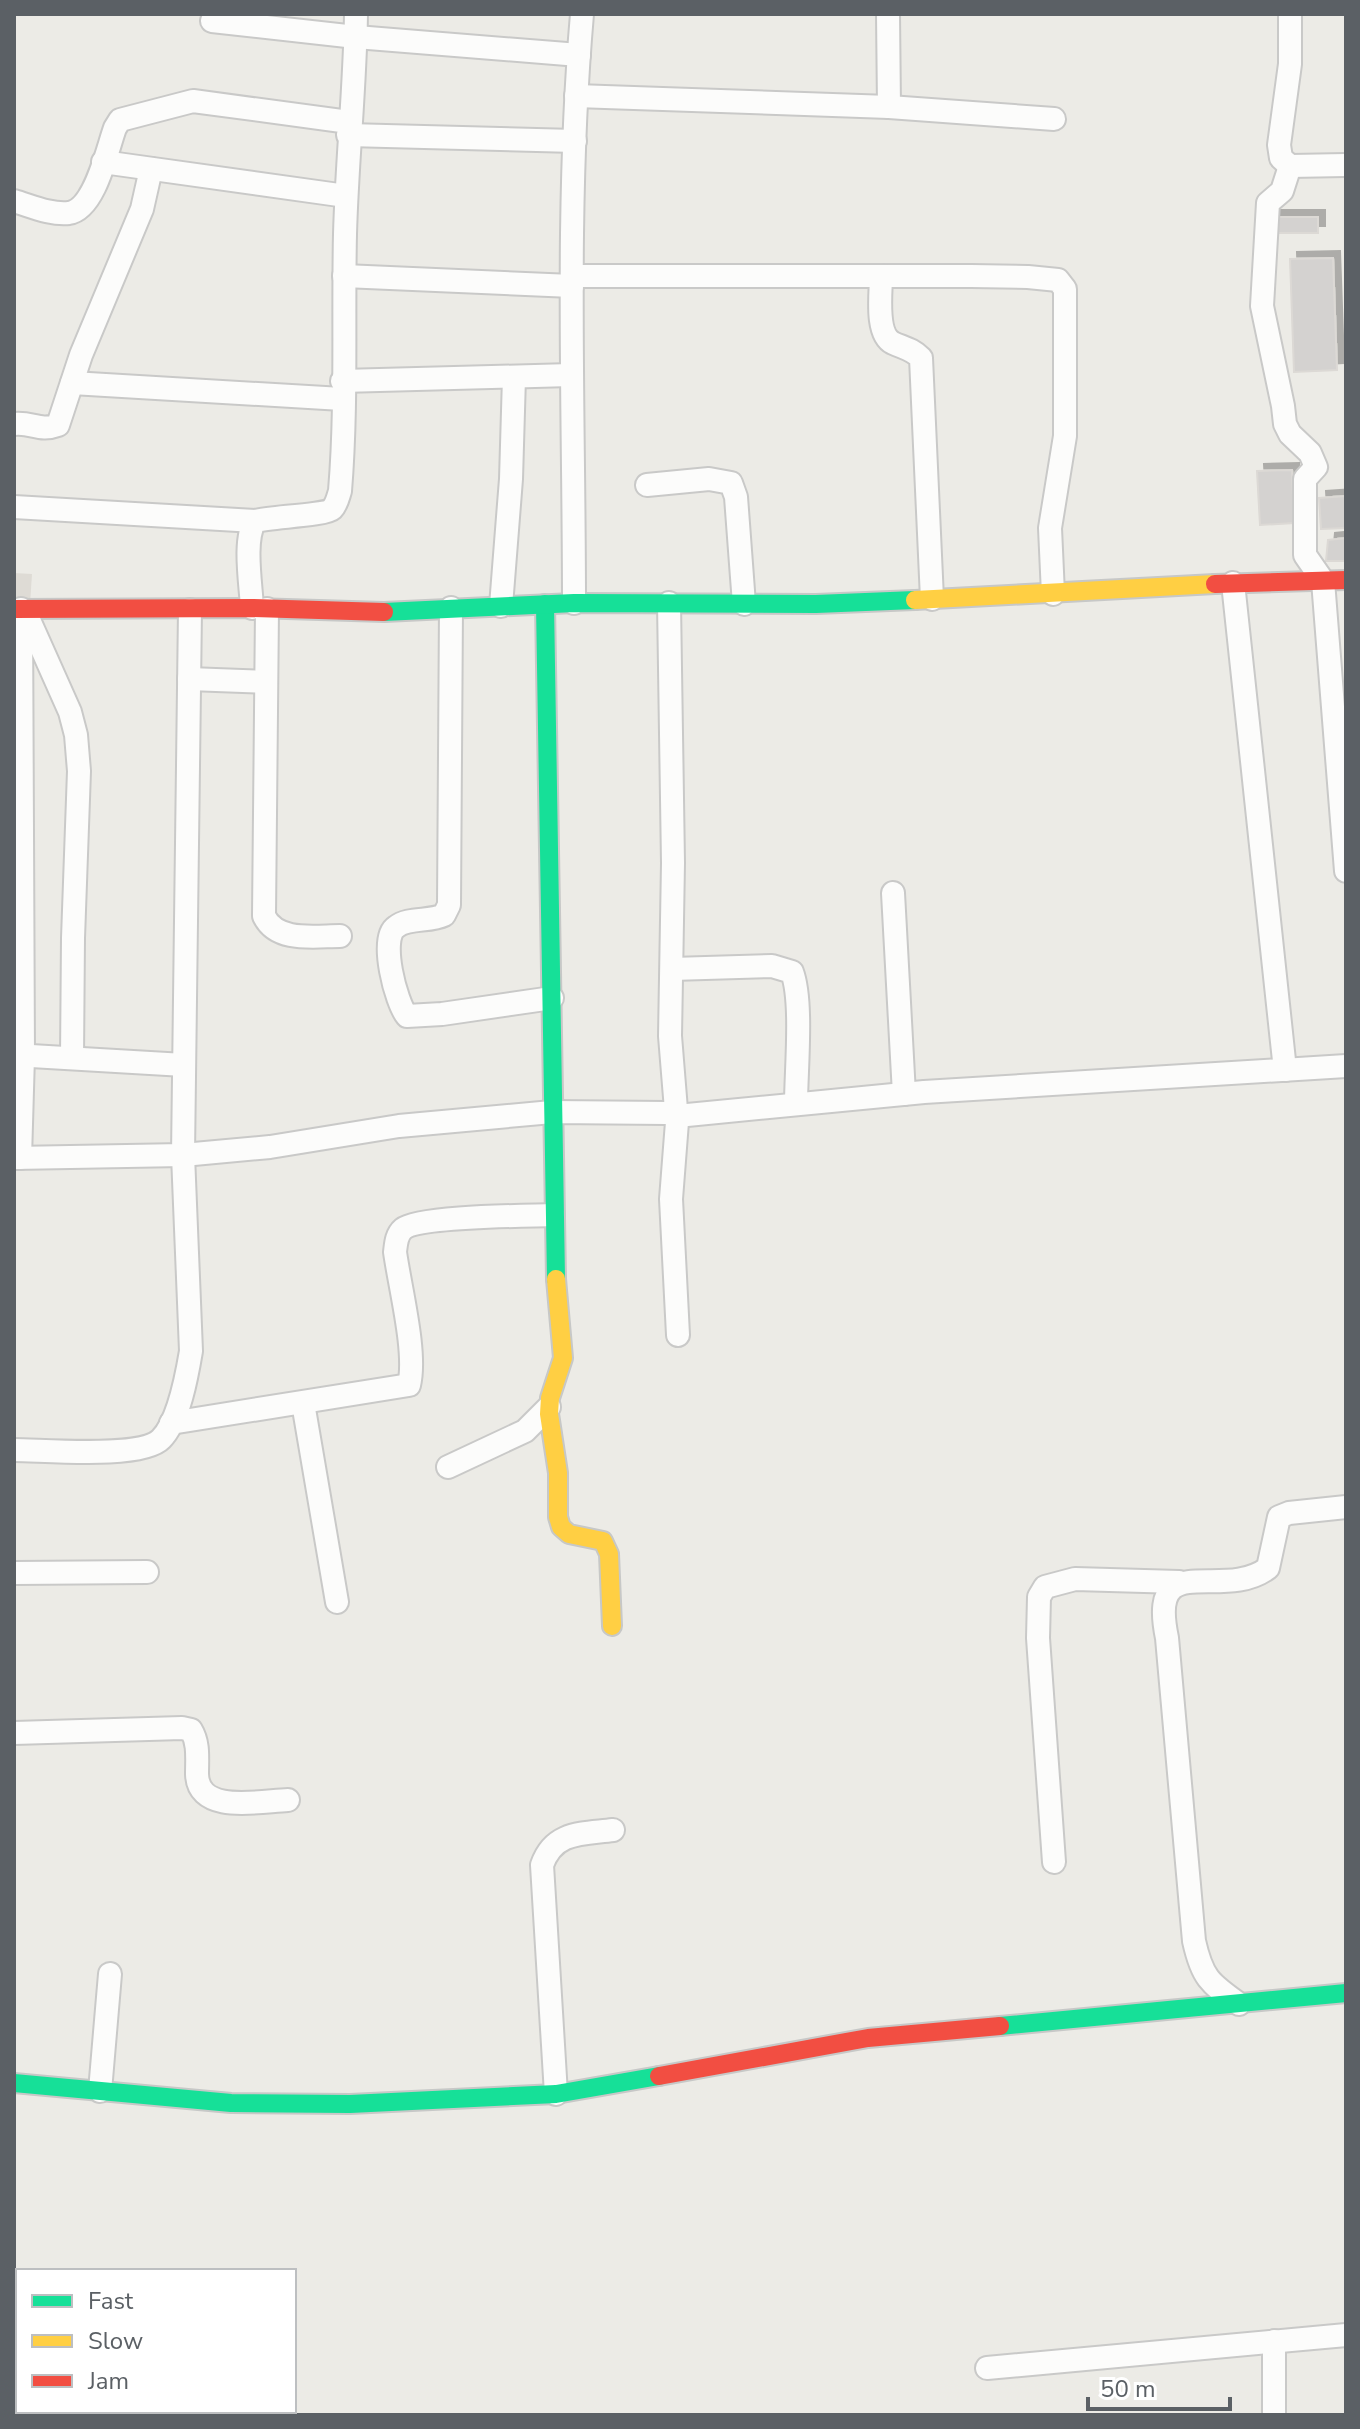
<svg xmlns="http://www.w3.org/2000/svg" width="1360" height="2429" font-family="'Nunito Sans',sans-serif">
	<defs>
		<filter id="shadow"><feDropShadow dx="7" dy="-7" stdDeviation="0" flood-color="#0004"/></filter>
	</defs>
	<rect width="100%" height="100%" fill="#ecebe6"/>
	<!-- education -->
	<path fill="#dedbd5" d="M14,573L32,574L30,604L14,603Z"/>
	<!-- building -->
	<g fill="#d4d2d0" stroke="#dcd9d5" stroke-width="2" filter="url(#shadow)">
		<rect x="1273" y="217" width="45" height="16"/>
		<path d="M1333,258L1337,370L1294,372L1290,259Z"/>
		<path d="M1292,470L1294,523L1260,525L1257,471Z"/>
		<path d="M1346,496V528L1321,529L1319,498Z"/>
		<path d="M1346,538V561H1326L1328,540Z"/>
	</g>
	<g fill="none" stroke-linecap="round" stroke-linejoin="round">
		<!-- street casing -->
		<g stroke="#c9c9c8" stroke-width="26">
			<g id="street">
				<path d="M888,14L889,107"/>
				<path d="M1290,14V64L1279,145L1281,158L1290,166L1346,165"/>
				<path d="M212,21L356,37L579,55"/>
				<path d="M576,96L889,107L1054,119"/>
				<path d="M348,135L575,141"/>
				<path d="M103,162L346,196"/>
				<path d="M1290,166L1282,191L1268,203L1262,306L1283,406L1285,424L1290,434L1310,453L1316,467L1305,479V555L1323,581L1346,871"/>
				<path d="M14,201C31,206 51,215 69,213C95,209 107,150 115,128L120,120L193,101L349,122"/>
				<path d="M344,276L572,286"/>
				<path d="M573,276H971L1028,277L1058,280L1065,289V436L1050,528L1053,594"/>
				<path d="M881,276C881,293 875,334 893,343C904,348 912,349 921,358L932,599"/>
				<path d="M342,381L571,375"/>
				<path d="M72,383L342,399"/>
				<path d="M14,424C33,422 39,432 58,425L81,355L142,209L151,169"/>
				<path d="M647,485L709,479L731,483L736,497L744,604"/>
				<path d="M14,507L255,521"/>
				<path d="M1233,583L1285,1070"/>
				<path d="M574,603C574,406 565,210 582,14"/>
				<path d="M669,603L673,863L670,1036L677,1122L671,1199L678,1335"/>
				<path d="M501,606L511,479L514,377"/>
				<path d="M252,608C251,585 243,540 255,521C271,517 326,515 332,509C337,504 338,497 340,491C347,406 343,319 345,234C347,160 355,87 356,14"/>
				<path d="M451,608L449,905L444,915C430,922 408,917 396,927C379,938 396,1003 407,1016L442,1014L552,998"/>
				<path d="M267,609L264,916C277,943 315,936 340,936"/>
				<path d="M25,611L70,712L76,735L79,771L73,938L72,1058"/>
				<path d="M189,679L266,682"/>
				<path d="M893,893L904,1094"/>
				<path d="M672,969L772,966L792,972C803,1001 796,1071 796,1104"/>
				<path d="M14,1055L184,1065"/>
				<path d="M677,1116L924,1092L1346,1066"/>
				<path d="M14,1158L183,1155L270,1147L399,1126L552,1112L667,1113L676,1108"/>
				<path d="M20,1158L23,1056L21,609"/>
				<path d="M303,1403L337,1602"/>
				<path d="M171,1423L409,1385C417,1353 400,1288 395,1252C396,1245 396,1235 403,1229C419,1216 527,1216 553,1215"/>
				<path d="M14,1450C44,1450 142,1459 161,1439C179,1421 187,1375 191,1351L183,1155L190,610"/>
				<path d="M448,1467L525,1431L549,1407"/>
				<path d="M14,1573L147,1572"/>
				<path d="M14,1733L182,1728L191,1730C199,1743 197,1758 197,1774C198,1815 260,1801 288,1800"/>
				<path d="M1054,1862L1038,1638L1039,1597L1045,1587L1075,1579L1179,1582"/>
				<path d="M1239,2004C1209,1983 1202,1977 1194,1941L1167,1638C1148,1546 1221,1603 1268,1568L1279,1517L1289,1513L1346,1507"/>
				<path d="M100,2091L110,1974"/>
				<path d="M556,2094L542,1865C554,1831 582,1834 613,1830"/>
				<path d="M987,2368L1346,2335"/>
				<path d="M80,2415V2411"/>
				<path d="M1274,2415V2341"/>
			</g>
		</g>
		<!-- fast casing -->
		<g stroke="#c7c8c7" stroke-width="22">
			<g id="fast">
				<path d="M545,604L556,1279"/>
				<path d="M384,612L574,603L816,604L915,600"/>
				<path d="M1000,2026L1346,1993"/>
				<path d="M14,2083L231,2103L350,2104L556,2094L659,2076"/>
			</g>
		</g>
		<!-- slow casing -->
		<g stroke="#c7c8c7" stroke-width="22">
			<g id="slow">
				<path d="M915,600L1215,584"/>
				<path d="M556,1279L563,1358L550,1398L549,1414L558,1473V1517L561,1527L569,1534L603,1541L609,1554L612,1626"/>
			</g>
		</g>
		<!-- jam casing -->
		<g stroke="#c7c8c7" stroke-width="22">
			<g id="jam">
				<path d="M1215,584L1346,580"/>
				<path d="M14,609L252,608L384,612"/>
				<path d="M659,2076L868,2038L1000,2026"/>
			</g>
		</g>
		<!-- street -->
		<use href="#street" stroke="#fcfcfb" stroke-width="22"/>
		<!-- fast -->
		<use href="#fast" stroke="#16e098" stroke-width="18"/>
		<!-- slow -->
		<use href="#slow" stroke="#ffcf43" stroke-width="18"/>
		<!-- jam -->
		<use href="#jam" stroke="#f24e42" stroke-width="18"/>
	</g>
	<!-- border -->
	<rect width="1360" height="2429" fill="none" stroke="#5b6065" stroke-width="32"/>
	<!-- legend -->
	<rect x="16" y="2269" width="280" height="144" fill="#ffffff" stroke="#bdbfc1" stroke-width="2"/>
	<rect x="32" y="2295" width="40" height="12" fill="#16e098" stroke="#bdbfc1" stroke-width="2"/>
	<text x="88" y="2309" font-size="24" fill="#5b6065">Fast</text>
	<rect x="32" y="2335" width="40" height="12" fill="#ffcf43" stroke="#bdbfc1" stroke-width="2"/>
	<text x="88" y="2349" font-size="24" fill="#5b6065">Slow</text>
	<rect x="32" y="2375" width="40" height="12" fill="#f24e42" stroke="#bdbfc1" stroke-width="2"/>
	<text x="88" y="2389" font-size="24" fill="#5b6065">Jam</text>
	<!-- scale -->
	<path d="M1088 2397v12h142v-12" fill="none" stroke="#5b6065" stroke-width="4"/>
	<text x="1100" y="2397" font-size="24" fill="#5b6065" stroke="#ffffff" stroke-width="6" paint-order="stroke">50 m</text>
</svg>
